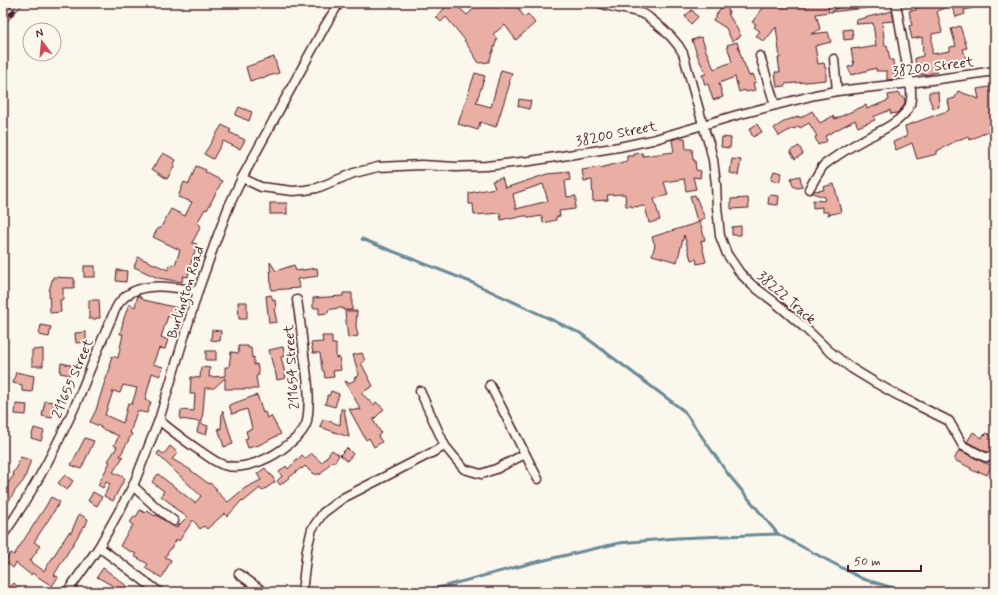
<svg xmlns="http://www.w3.org/2000/svg" width="998" height="595" font-family="Mynerve,sans-serif">
	<rect width="100%" height="100%" fill="#fbf7ec"/>
	<filter id="ink" filterUnits="userSpaceOnUse"><feTurbulence type="fractalNoise" baseFrequency=".025" numOctaves="2"/><feDisplacementMap in="SourceGraphic" scale="8" xChannelSelector="R" yChannelSelector="G"/><feConvolveMatrix kernelMatrix="1 2 1 2 8 2 1 2 1" color-interpolation-filters="sRGB"/></filter>
	<g filter="url(#ink)">
		<g fill="none" stroke-linecap="round" stroke-linejoin="round">
			<!-- stream -->
			<g stroke="#6b8996" stroke-width="3">
				<path d="M362,239L473,283L580,333L684,411L728,474L778,534L863,579L907,592"/>
				<path d="M422,592L532,563L619,543L677,538L778,534"/>
			</g>
		</g>
		<!-- building -->
		<g fill="#e9afa5" stroke="#4a1f2b" fill-rule="evenodd">
			<path d="M437,3H454L467,15L480,3H515L524,17L528,14L535,23L516,40L505,25L493,34L497,39L489,62L479,63L464,40H465L456,29L446,17L441,22L436,17L445,8Z"/>
			<path d="M724,3H725L729,12L728,14L735,25L741,36L732,41L726,28L713,20Z"/>
			<path d="M767,3H808V4L828,3L829,12L816,14L820,29L811,34L828,32L831,42L815,46L818,64L824,63L825,68H826V80L785,84V86L777,87L775,72H780L778,58H780L776,27L764,42L756,36L760,31L754,27L756,24L752,22Z"/>
			<path d="M846,3H866V8L830,12Z"/>
			<path d="M933,3H981V6L964,10L965,14L956,17L951,5L937,11L942,32L932,34V54L950,51V47L956,46L951,29L960,26L967,48L963,49L966,59L956,62V60L936,64L937,72L925,75V74L917,75L915,58L923,56L922,37L912,39L909,26L912,25L909,11L916,10V8L927,6V4Z"/>
			<path d="M692,10L698,17L691,24L685,16Z"/>
			<path d="M892,11L894,21L882,22L885,46L887,45L890,60H893L894,79L887,80V71H876V68L851,75L848,67L854,65L851,49L860,48V49L876,46L873,23L857,24L856,20Z"/>
			<path d="M852,29L853,39L844,40L843,30Z"/>
			<path d="M701,37L705,46H704L714,69L732,62L727,45L737,42L743,63H744L749,76L753,74L756,82L753,83L755,90L746,92L745,90L739,92L735,77L719,83L723,97L713,100L708,84L705,85L702,75L706,74L698,57L692,40Z"/>
			<path d="M274,57L279,73L262,78V77L250,81L246,67Z"/>
			<path d="M501,70L512,73L509,83H510L496,127L480,122L478,130L458,124L475,73L485,76L476,103L491,107Z"/>
			<path d="M995,86V128L970,140L968,136L954,142L937,151V154L917,159L912,143L896,150L893,142L907,136L905,126L950,110L948,100L955,98L958,91L979,99L977,89Z"/>
			<path d="M929,92H938L939,107L933,108L929,98Z"/>
			<path d="M900,93L901,97H904L905,102L903,107L897,113L891,114L890,110L873,117L875,120L858,127L855,120L825,136L827,141L818,145L815,137L817,136L809,123L800,128L799,126L794,129L793,128L779,136L774,128L787,120H788L793,118V119L799,116L800,118L812,111L820,123L833,116L835,119L866,105L867,109L889,100L888,95Z"/>
			<path d="M519,99L531,101L529,109L518,106Z"/>
			<path d="M239,107L252,112L249,121L235,115Z"/>
			<path d="M757,124L762,132L753,137L749,129Z"/>
			<path d="M222,125L231,130L229,132L245,140L240,149L223,141L213,159L204,154Z"/>
			<path d="M722,137L731,138L730,148L721,147Z"/>
			<path d="M677,138H685L686,149H692L693,160H695L696,170L701,171L700,178L693,177L696,189L686,191L684,179L664,182L668,195L654,199L660,220L649,223L645,206L632,207V206H626L625,194L607,195L608,200L593,201L592,180L584,181L582,170L600,167V168L627,161V156H634V154L642,153L643,156L674,152L672,140Z"/>
			<path d="M799,146L803,154L795,159L790,151Z"/>
			<path d="M163,153L176,160L174,164L175,165L167,179L152,169Z"/>
			<path d="M732,159L741,160L738,175L730,173Z"/>
			<path d="M196,166L206,170L205,172L222,181L207,210L205,209L197,223L201,226L192,243L197,244L192,260L188,277L183,276L182,282L158,278L134,267L138,257L168,270L169,265L171,266L172,264L175,265L180,250L153,237L158,228L160,229L171,209L185,216L192,202L178,197L184,182L189,184Z"/>
			<path d="M774,171L782,173L779,182L771,179Z"/>
			<path d="M569,172L570,180L565,181L567,197L576,196V203L575,204V209L559,211L560,216L556,217V220L543,223L542,216L529,218L528,216H524L510,219L509,218L501,220L500,213L474,215L473,204H469V193L495,188L492,181L502,178L505,188L547,174ZM543,184L548,201L516,209L513,194Z"/>
			<path d="M800,176L802,187L797,188L793,186L791,178Z"/>
			<path d="M834,184L841,212L828,215V212H822V207L813,208V200L824,201L825,197L812,193L814,191L824,190L823,187Z"/>
			<path d="M695,195L705,218L697,221L690,196Z"/>
			<path d="M769,195L779,196L778,205L768,204Z"/>
			<path d="M748,198L749,208L731,209V199Z"/>
			<rect x="270" y="203" width="17" height="11"/>
			<path d="M700,222L705,240L701,241L706,262L697,264L696,259L691,260L684,235L677,262L652,255L655,245L652,237Z"/>
			<path d="M741,226V235H732V227Z"/>
			<path d="M270,262L276,271L294,265L296,271L317,268L318,276L297,279L300,288L271,290Z"/>
			<rect x="84" y="266" width="11" height="11"/>
			<path d="M117,270L127,271L126,282L116,281Z"/>
			<path d="M53,277L74,278V288H63V300H60L61,312L50,313L49,291Z"/>
			<path d="M343,293H352V310H343V308H338L328,310V313L319,314V308H313V298L343,296Z"/>
			<path d="M138,295L144,300L178,308L176,318L168,316L161,337L168,340L165,349L159,348L153,364L163,367L160,376L152,373L145,400L151,402L147,413L137,411L130,433L132,434L120,456L123,457L113,472L125,478L113,501L104,496L110,484L106,482L103,488L98,485L110,462L108,461L117,447L114,445L119,436L100,428L101,427L90,422L96,410L104,384L111,366H109L112,356L118,358L123,334H120L124,318L129,304L135,307ZM123,385L137,388L132,404L128,403L123,423L105,415L113,391L120,393Z"/>
			<path d="M271,295L273,300H275L276,309H274L277,322L269,323L266,296Z"/>
			<path d="M89,300H99L100,318H96V319H89Z"/>
			<path d="M238,302H247V319H239Z"/>
			<path d="M345,311H357L356,326L358,336L348,338Z"/>
			<path d="M41,325L51,327L49,337L39,335Z"/>
			<path d="M212,330L221,331L220,341L211,340Z"/>
			<path d="M86,332V342L76,343L75,333Z"/>
			<path d="M322,336H332V344H336V358L339,357L341,370L333,371L334,377L325,378L324,371H323L322,369L320,353H313L311,343L323,342Z"/>
			<path d="M238,346H248V348H251L252,358L254,357V365L257,364L259,375L256,376L258,389H225V378L214,388H205L202,422L180,419L181,410L194,411L195,394H190L191,377L200,378L201,367L210,368L209,377L225,376V367H229L231,352L239,353Z"/>
			<path d="M283,347L285,356L281,357L286,378L277,380L275,370H274L269,350Z"/>
			<path d="M43,349V366H32V350Z"/>
			<rect x="206" y="351" width="10" height="9"/>
			<path d="M362,353L365,361L361,363L373,386L361,393L374,405L376,402L384,409L373,420L381,433L378,436L382,442L374,447L369,438L366,440L349,409L361,410L345,381L349,383L355,380L354,378L359,375L353,355Z"/>
			<path d="M61,363L71,365L70,375L60,373Z"/>
			<path d="M16,372L34,376L32,392L22,391V385L13,383Z"/>
			<path d="M331,391L339,394L335,407L325,404L327,398V395L329,396Z"/>
			<path d="M257,395L263,413L265,412L267,418L271,416L281,434L259,445L248,448L245,439L248,438L246,431L252,429V428L247,409L232,414L229,405Z"/>
			<path d="M45,401L55,402L52,418L42,416Z"/>
			<path d="M16,404L27,405L26,415L15,414Z"/>
			<path d="M341,409H344L349,437L320,427L323,419L340,425Z"/>
			<path d="M223,411L233,444L224,447L218,428L221,429L222,412Z"/>
			<path d="M199,423L208,426L206,435L197,432Z"/>
			<path d="M34,428L44,431L41,441L31,438Z"/>
			<path d="M973,432L982,438L984,434L985,435L987,433L995,438V442L989,452H986L967,442Z"/>
			<path d="M85,438L94,441L90,450L81,469L71,465Z"/>
			<path d="M170,446L178,453L172,459L189,469L209,484L210,483L217,489L215,490L228,502L245,488L261,480L257,474L265,468L270,475L271,474L275,482L262,491L260,488L243,502L242,500L227,517L225,513L207,529L204,526L200,529L193,520L179,541L177,539L165,557L171,560L162,578L145,568L148,564L134,556L136,554L120,546L125,537L133,525L130,523L134,516L136,517L140,510L145,513L147,511L155,516L156,515L176,528L187,517L173,507L174,506L161,496L164,491L152,482L158,474L195,503L201,496L157,454L159,451L165,455L164,454Z"/>
			<path d="M347,448L353,454L347,461L340,455Z"/>
			<path d="M332,450L339,455L334,463L332,461L320,475L319,473L317,475L314,473L313,474L305,466L302,469L301,468L280,485L277,481L282,476L279,472L286,466L288,469L302,455L306,459L311,453L322,463Z"/>
			<path d="M959,450L983,462L988,464L991,466L987,475L978,471V473L970,469L971,468L954,460Z"/>
			<path d="M20,457L31,460L24,480L15,491L3,510V490L14,475L12,473L17,468Z"/>
			<path d="M65,475L73,481L67,490L58,483Z"/>
			<path d="M93,492L102,497L97,506L88,501Z"/>
			<path d="M51,497L60,502L34,542L40,546L36,551H37L30,561L44,571L69,532L71,533L79,514L88,519L85,527L84,526L54,575L58,577L52,586L32,573L31,575L16,563L13,568L5,561L11,553L14,555L46,506Z"/>
			<path d="M103,568L110,573L128,587L124,592H118L113,589L115,587L97,577Z"/>
			<path d="M14,583L24,592H5Z"/>
		</g>
		<g fill="none" stroke-linecap="round" stroke-linejoin="round">
			<!-- minor casing -->
			<g stroke="#4a1f2b" stroke-width="11">
				<g id="minor">
					<path d="M600,3C614,9 629,8 643,14C647,15 650,19 653,21C665,30 676,40 683,53L706,135L709,143L713,160L716,184L717,207L720,236L727,254L740,273L752,285L777,304L805,328L828,350L851,368L874,382L899,396L949,421L963,446L985,457H995"/>
					<path d="M760,56L775,105"/>
					<path d="M834,59L837,91"/>
					<path d="M242,178L261,187L293,191L305,190L317,188L354,173L378,167L422,165L456,167L486,166L530,161L619,147L652,140L737,115L815,95L837,91L910,83L995,71"/>
					<path d="M809,189C813,183 820,169 824,165C836,156 850,147 863,140C878,132 894,126 905,113C911,107 912,99 911,90L896,3"/>
					<path d="M490,385L538,479"/>
					<path d="M420,391L445,446L464,469L481,474L496,469L525,454"/>
					<path d="M159,420C173,432 188,443 203,453C209,457 216,463 224,465C241,471 267,460 281,450C291,442 304,434 307,421C311,399 307,376 304,355C302,336 300,318 297,300"/>
					<path d="M133,486L157,508L174,521"/>
					<path d="M3,535C32,494 55,450 76,404C88,375 99,346 112,317C114,312 116,307 119,303C137,279 173,287 198,291"/>
					<path d="M99,547L159,592"/>
					<path d="M239,574L264,592"/>
					<path d="M67,592L99,547L133,486L159,420L198,291L216,240L229,206L242,178L325,26L339,3"/>
					<path d="M302,592L307,549L312,529L323,513L343,498L445,446"/>
				</g>
			</g>
			<!-- minor -->
			<use href="#minor" stroke="#fbf7ec" stroke-width="8"/>
			<!-- rail casing -->
			<g stroke="#4a1f2b" stroke-width="4.5">
				<g id="rail">
					<path d="M3,13L12,3"/>
					<path d="M3,23L21,3"/>
				</g>
			</g>
			<!-- rail -->
			<use href="#rail" stroke="#fbf7ec" stroke-width="3" stroke-dasharray="9" stroke-linecap="butt"/>
		</g>
	</g>
	<g text-anchor="middle" stroke-width="4" stroke-linejoin="round" paint-order="stroke">
		<!-- street labels -->
		<g font-size="14" fill="#4a1f2b" stroke="#fbf7ec">
			<text transform="translate(933 66) rotate(-7)" y="5">38200 Street</text>
			<text transform="translate(616 133) rotate(-11)" y="5">38200 Street</text>
			<text transform="translate(185 292) rotate(-73)" y="5">Burlington Road</text>
			<text transform="translate(787 297) rotate(41)" y="5">38222 Track</text>
			<text transform="translate(291 367) rotate(-94)" y="5">211654 Street</text>
			<text transform="translate(72 378) rotate(-67)" y="5">211655 Street</text>
		</g>
	</g>
	<!-- margin -->
	<rect width="998" height="595" fill="none" stroke="#fbf7ec" stroke-width="16"/>
	<rect x="8" y="8" width="982" height="579" fill="none" stroke="#4a1f2b" stroke-width="1.5" filter="url(#ink)"/>
	<!-- north arrow -->
	<g transform="translate(42 42) rotate(344)"><circle r="19" fill="#fbf7ec" stroke="#b4a19f"/>
	<path d="M0-3L7 15L0 10L-7 15Z" fill="#d1495b"/>
	<text y="-6" font-size="11" font-weight="bold" text-anchor="middle" fill="#4a1f2b">N</text>
	</g>
	<!-- scale -->
	<path d="M848 565v6h73v-6" fill="none" stroke="#4a1f2b" stroke-width="2"/>
	<text x="854" y="565" font-size="12" fill="#4a1f2b" stroke="#fbf7ec" stroke-width="3" paint-order="stroke">50 m</text>
</svg>
